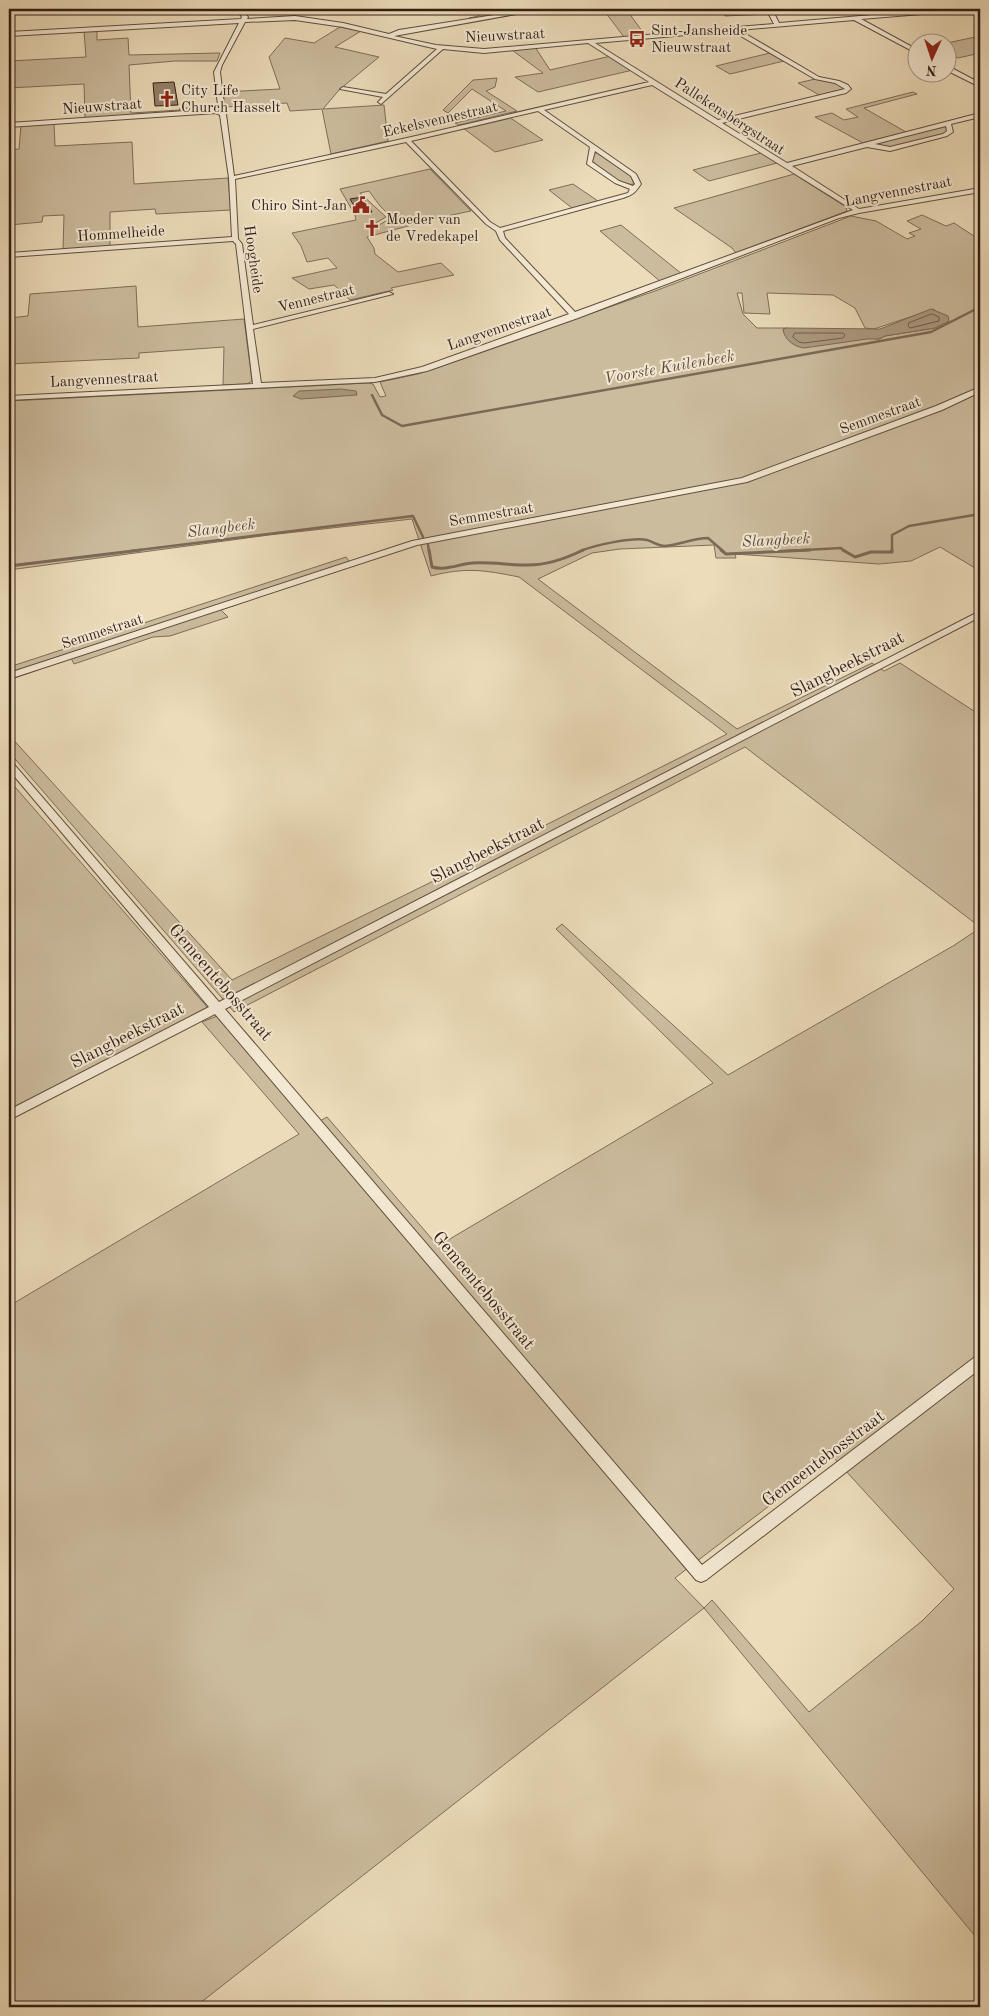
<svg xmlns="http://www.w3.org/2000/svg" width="989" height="2016" font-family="'Old Standard TT',serif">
	<rect width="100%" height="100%" fill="#ecdcba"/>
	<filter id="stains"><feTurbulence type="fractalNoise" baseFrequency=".004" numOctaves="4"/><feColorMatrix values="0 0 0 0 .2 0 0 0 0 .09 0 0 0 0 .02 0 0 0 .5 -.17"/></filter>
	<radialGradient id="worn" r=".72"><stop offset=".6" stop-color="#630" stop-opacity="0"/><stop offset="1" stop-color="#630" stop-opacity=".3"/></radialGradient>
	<!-- green -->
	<g fill="#ccbc9e" stroke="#7f6d5a" fill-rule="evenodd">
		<path d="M472,9H536L473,19L469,18L479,16Z"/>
		<path d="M603,9H626L645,35L624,37Z"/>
		<path d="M718,9H765L767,14L725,16Z"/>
		<path d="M340,27L361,31L335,47L379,57L339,90L323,109L384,105L388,141L331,154L322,109L290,111L287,103L225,107L223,92L280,89L269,57L285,38L314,43Z"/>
		<path d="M84,31H97V40L128,38L129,55L220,53L217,61H175L129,65L131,113L180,110V108H189V112L85,118L84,84L9,88V61L86,57Z"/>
		<path d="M980,36V53L958,58L947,52V43Z"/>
		<path d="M535,47L550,70L611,56L633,70L538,92L515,77L543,73L512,50Z"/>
		<path d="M770,53L784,61L730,74L716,66Z"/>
		<path d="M497,78L495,87L486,91L517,111L459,125L455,123L506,111L472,89L448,113L443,110L473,80Z"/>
		<path d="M815,79L835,82L845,89L821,96L798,83Z"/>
		<path d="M913,92L917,94L864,108L906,132L863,143L815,117L832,113L844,120L858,117L846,109Z"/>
		<path d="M509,117L543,140L495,152L463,128Z"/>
		<path d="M54,123L55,146L132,142L134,184L228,178L231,210L156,214L155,209L110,212V247L63,250L64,215L43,216L42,222L9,225V150L19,149L21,125Z"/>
		<path d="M944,126L947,128L948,131L943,134L892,147L873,144Z"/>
		<path d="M594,153H597L631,176L634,184C620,187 603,170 592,161Z"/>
		<path d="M761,153L777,163L709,181L693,170Z"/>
		<path d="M430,169L471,211C449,215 411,227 390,215C381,209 375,199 369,191L360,193L386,217L372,225L377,226L390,219L419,223L367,237L374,248L375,254L398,272L441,263L454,275L391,288L393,290L350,300L334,285L309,289L292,278L337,268L328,258L307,262L301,246L292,233L356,220L355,215L340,189Z"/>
		<path d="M794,174L846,207L847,211L736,253L732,248L674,208Z"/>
		<path d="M573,184L598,201L572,208L549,190Z"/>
		<path d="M922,215L946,226L954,223L980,240V400L978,401L980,402V571L940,547L911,561L879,564L735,554L736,558H716L714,545L620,549L592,553L538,579L737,729L872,663L884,671L900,663L980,715V927L745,747L234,1012L9,752V735L232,980L474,861L727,734L519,577C484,570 466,567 431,576L412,519L269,535L9,570V401L369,383L373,384L380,397L386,396L380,382L418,374L655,291L851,216L876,221L907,239L915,236L909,233L921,229L907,221ZM737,293H742L744,313L770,314L767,293L833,295L855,308L865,328L874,329L934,309L935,328L885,336L879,339L783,330L787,328H757L743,314Z"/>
		<path d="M621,225L682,274L661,282L600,231Z"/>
		<path d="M136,286L138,327L244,319L252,381L247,384L223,385L224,347L139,353V358L9,364V318L28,316L30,294Z"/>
		<path d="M346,557L352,565L221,610L228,617L170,636L153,637L74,664L71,658L9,680V667Z"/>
		<path d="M9,780L208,1008L9,1110Z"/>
		<path d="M562,924L728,1075L953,946L980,928V1942L704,1608L195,2007H9V1306L299,1134L202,1022L217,1016L313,1125L327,1117L438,1246L713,1083L556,929ZM833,1457L954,1589L922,1621L809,1712L712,1600L704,1608L675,1578Z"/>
	</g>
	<!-- water -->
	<g fill="#ad9b82" stroke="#7c6957">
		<path d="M931,309L948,316L949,321L935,328L885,336L879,339H867L804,348C795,347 784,340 783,329L787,328L880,329Z"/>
		<path d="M341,389L356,391L357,395L301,399L293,396L299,391Z"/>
	</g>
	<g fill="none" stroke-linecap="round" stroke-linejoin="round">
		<!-- shore -->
		<g stroke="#705c4c" stroke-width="1">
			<path d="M932,314L939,317V321L910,328L908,326L909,323Z"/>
			<path d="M795,333H843L845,335L843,338L804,343L799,342L793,337Z"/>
		</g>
		<!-- stream-far1 -->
		<g stroke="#7c6957" stroke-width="2.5">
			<path d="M372,395L382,415L402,426L931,332L980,307"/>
			<path d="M428,545L429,551"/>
			<path d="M131,551L413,516L423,537"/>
			<path d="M581,551C594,545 633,537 647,540C654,542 658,546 665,546C680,545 693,538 708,538L723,551"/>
			<path d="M786,551L841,548L844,551"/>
			<path d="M892,551V535L909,526L980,514"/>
		</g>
		<!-- stream -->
		<g stroke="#7c6957" stroke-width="3">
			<path d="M429,550L432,567C445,571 459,564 473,563C491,562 510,565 528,565C546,565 567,558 583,550"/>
			<path d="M721,550L726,554L810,550"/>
			<path d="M843,550L855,557L871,552H892V550"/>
			<path d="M9,566L141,550"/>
		</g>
	</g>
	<!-- building -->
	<g fill="#93816b" stroke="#321e16">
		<path d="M174,82L178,105L155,106L153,83Z"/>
		<path d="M363,197L372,212L359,214L350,199Z"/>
	</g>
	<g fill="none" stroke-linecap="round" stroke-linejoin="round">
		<!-- street casing -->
		<g stroke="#604e3f" stroke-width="2">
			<g id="street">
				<path d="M236,9H242L248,17L247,19L295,16L343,23L389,34L399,30L532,9H544L394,36L436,45L484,49L774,24L766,9H772L779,23L942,9H961L958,11L861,19L916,49V53L854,20L739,30L819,77L839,81L848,85L851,89L846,93L722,123L787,163L980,113V117L951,124L953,132L947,136L890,151L867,147L792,166L859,209L980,188V192L859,213L839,218L578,318L427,371L375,382L9,400V396L253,384L236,244L233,241L9,257V253L232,237L229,178L220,115L216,113L9,127V123L215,109L218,105L214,72L239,23L9,36V32L241,19L242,17ZM295,20L343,27L437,49L386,94L343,87L340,89L383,97L378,102L381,104L443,49L484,53L588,43L649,82L407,138L234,176L226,114L220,110L224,105L220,72L222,65L245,22ZM732,31L815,79L835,83L845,89L718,120L595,43ZM652,85L853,210L575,312L505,238L503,231L623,198C635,194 635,192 641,184L636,174L544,110ZM538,111L590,147L587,164L615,183L630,189L628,193L500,228L490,222L411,141ZM946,126L947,131L943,134L890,147L875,144ZM406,142L486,224L496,231L500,240L569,314L422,367L375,378L261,383L253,329L393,294L389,292L253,325L242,244L238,239L235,179ZM595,151L631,176L635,184L633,186L619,181L592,162Z"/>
				<path d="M946,65L980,83V87L946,70Z"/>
				<path d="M980,387V392L942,410L747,482L417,545L9,679V673L412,541L742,478L936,406Z"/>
				<path d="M980,611V617L225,1009L702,1565L975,1357L980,1355V1369L706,1580L701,1582L696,1580L215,1014L9,1120V1110L209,1007L9,770V761L12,762L219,1002Z"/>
			</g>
		</g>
		<!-- street -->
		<use href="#street" fill="#f3e8d2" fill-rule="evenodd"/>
	</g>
	<!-- icons -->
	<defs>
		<g id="bus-bare" transform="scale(1.35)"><path d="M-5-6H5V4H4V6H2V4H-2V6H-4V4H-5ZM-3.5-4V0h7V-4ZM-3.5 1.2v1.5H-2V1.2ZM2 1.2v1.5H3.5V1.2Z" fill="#8f2418" stroke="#f3e8d2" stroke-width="2.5" paint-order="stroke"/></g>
		<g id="church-bare" transform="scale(1.35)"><path d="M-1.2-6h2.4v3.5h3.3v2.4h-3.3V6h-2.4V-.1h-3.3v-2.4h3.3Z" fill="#8f2418" stroke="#f3e8d2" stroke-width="2.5" paint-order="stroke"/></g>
		<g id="civic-bare" transform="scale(1.35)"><path d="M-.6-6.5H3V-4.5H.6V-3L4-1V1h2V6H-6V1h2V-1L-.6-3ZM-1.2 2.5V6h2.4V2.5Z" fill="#8f2418" stroke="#f3e8d2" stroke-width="2.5" paint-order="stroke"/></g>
	</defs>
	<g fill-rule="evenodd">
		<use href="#bus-bare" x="637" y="39"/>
		<use href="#church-bare" x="167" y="99"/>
		<use href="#civic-bare" x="361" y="205"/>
		<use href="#church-bare" x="372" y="228"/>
	</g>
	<g text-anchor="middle" stroke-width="4" stroke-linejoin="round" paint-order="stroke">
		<!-- far-poi labels -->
		<g font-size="15" fill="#321e16" stroke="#f3e8d2" text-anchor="start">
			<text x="651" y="35">Sint-Jansheide<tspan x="651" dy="17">Nieuwstraat</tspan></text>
			<text x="181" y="95">City Life<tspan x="181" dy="17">Church Hasselt</tspan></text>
			<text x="347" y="210" text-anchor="end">Chiro Sint-Jan</text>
			<text x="386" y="224">Moeder van<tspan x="386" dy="17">de Vredekapel</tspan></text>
		</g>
		<!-- far-street labels -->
		<g font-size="15" fill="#321e16" stroke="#f3e8d2">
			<text transform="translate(505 35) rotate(-3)" y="5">Nieuwstraat</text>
			<text transform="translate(102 106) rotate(-4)" y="5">Nieuwstraat</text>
			<text transform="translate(730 116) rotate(33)" y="5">Pallekensbergstraat</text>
			<text transform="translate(440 119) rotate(-13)" y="5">Eckelsvennestraat</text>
			<text transform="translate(898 191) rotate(-11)" y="5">Langvennestraat</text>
			<text transform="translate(121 233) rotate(-4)" y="5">Hommelheide</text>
			<text transform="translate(254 259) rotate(82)" y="5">Hoogheide</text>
			<text transform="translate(316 298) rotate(-14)" y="5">Vennestraat</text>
			<text transform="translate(499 328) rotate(-19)" y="5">Langvennestraat</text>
			<text transform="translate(104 379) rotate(-3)" y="5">Langvennestraat</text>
			<text transform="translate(880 415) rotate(-20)" y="5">Semmestraat</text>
			<text transform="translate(491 514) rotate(-10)" y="5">Semmestraat</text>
			<text transform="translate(102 631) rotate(-18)" y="5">Semmestraat</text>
		</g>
		<!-- far-water labels -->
		<g font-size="16" font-style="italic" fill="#5d4a3c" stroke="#f3e8d2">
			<text transform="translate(669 366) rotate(-10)" y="6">Voorste Kuilenbeek</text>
			<text transform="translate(221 527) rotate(-7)" y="6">Slangbeek</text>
			<text transform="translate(776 539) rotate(-3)" y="6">Slangbeek</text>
		</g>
		<!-- street labels -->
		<g font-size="18" fill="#321e16" stroke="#f3e8d2">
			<text transform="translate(847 664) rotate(-27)" y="6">Slangbeekstraat</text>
			<text transform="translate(487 850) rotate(-27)" y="6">Slangbeekstraat</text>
			<text transform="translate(221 982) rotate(49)" y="6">Gemeentebosstraat</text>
			<text transform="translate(127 1035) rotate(-27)" y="6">Slangbeekstraat</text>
			<text transform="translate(484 1290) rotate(50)" y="6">Gemeentebosstraat</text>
			<text transform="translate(823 1458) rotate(-37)" y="6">Gemeentebosstraat</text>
		</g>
	</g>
	<!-- margin -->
	<rect width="989" height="2016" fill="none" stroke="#ecdcba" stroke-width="30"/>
	<rect x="10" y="10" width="969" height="1996" fill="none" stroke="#321e16" stroke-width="2.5"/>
	<rect x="15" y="15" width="959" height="1986" fill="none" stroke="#321e16"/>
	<!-- north arrow -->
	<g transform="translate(932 58) rotate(183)"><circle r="24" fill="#f3e8d2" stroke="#a69787"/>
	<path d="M0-4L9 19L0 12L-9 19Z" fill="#8f2418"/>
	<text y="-8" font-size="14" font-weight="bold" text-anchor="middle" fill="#321e16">N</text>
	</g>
	<rect width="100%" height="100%" filter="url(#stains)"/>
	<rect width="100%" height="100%" fill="url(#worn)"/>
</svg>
